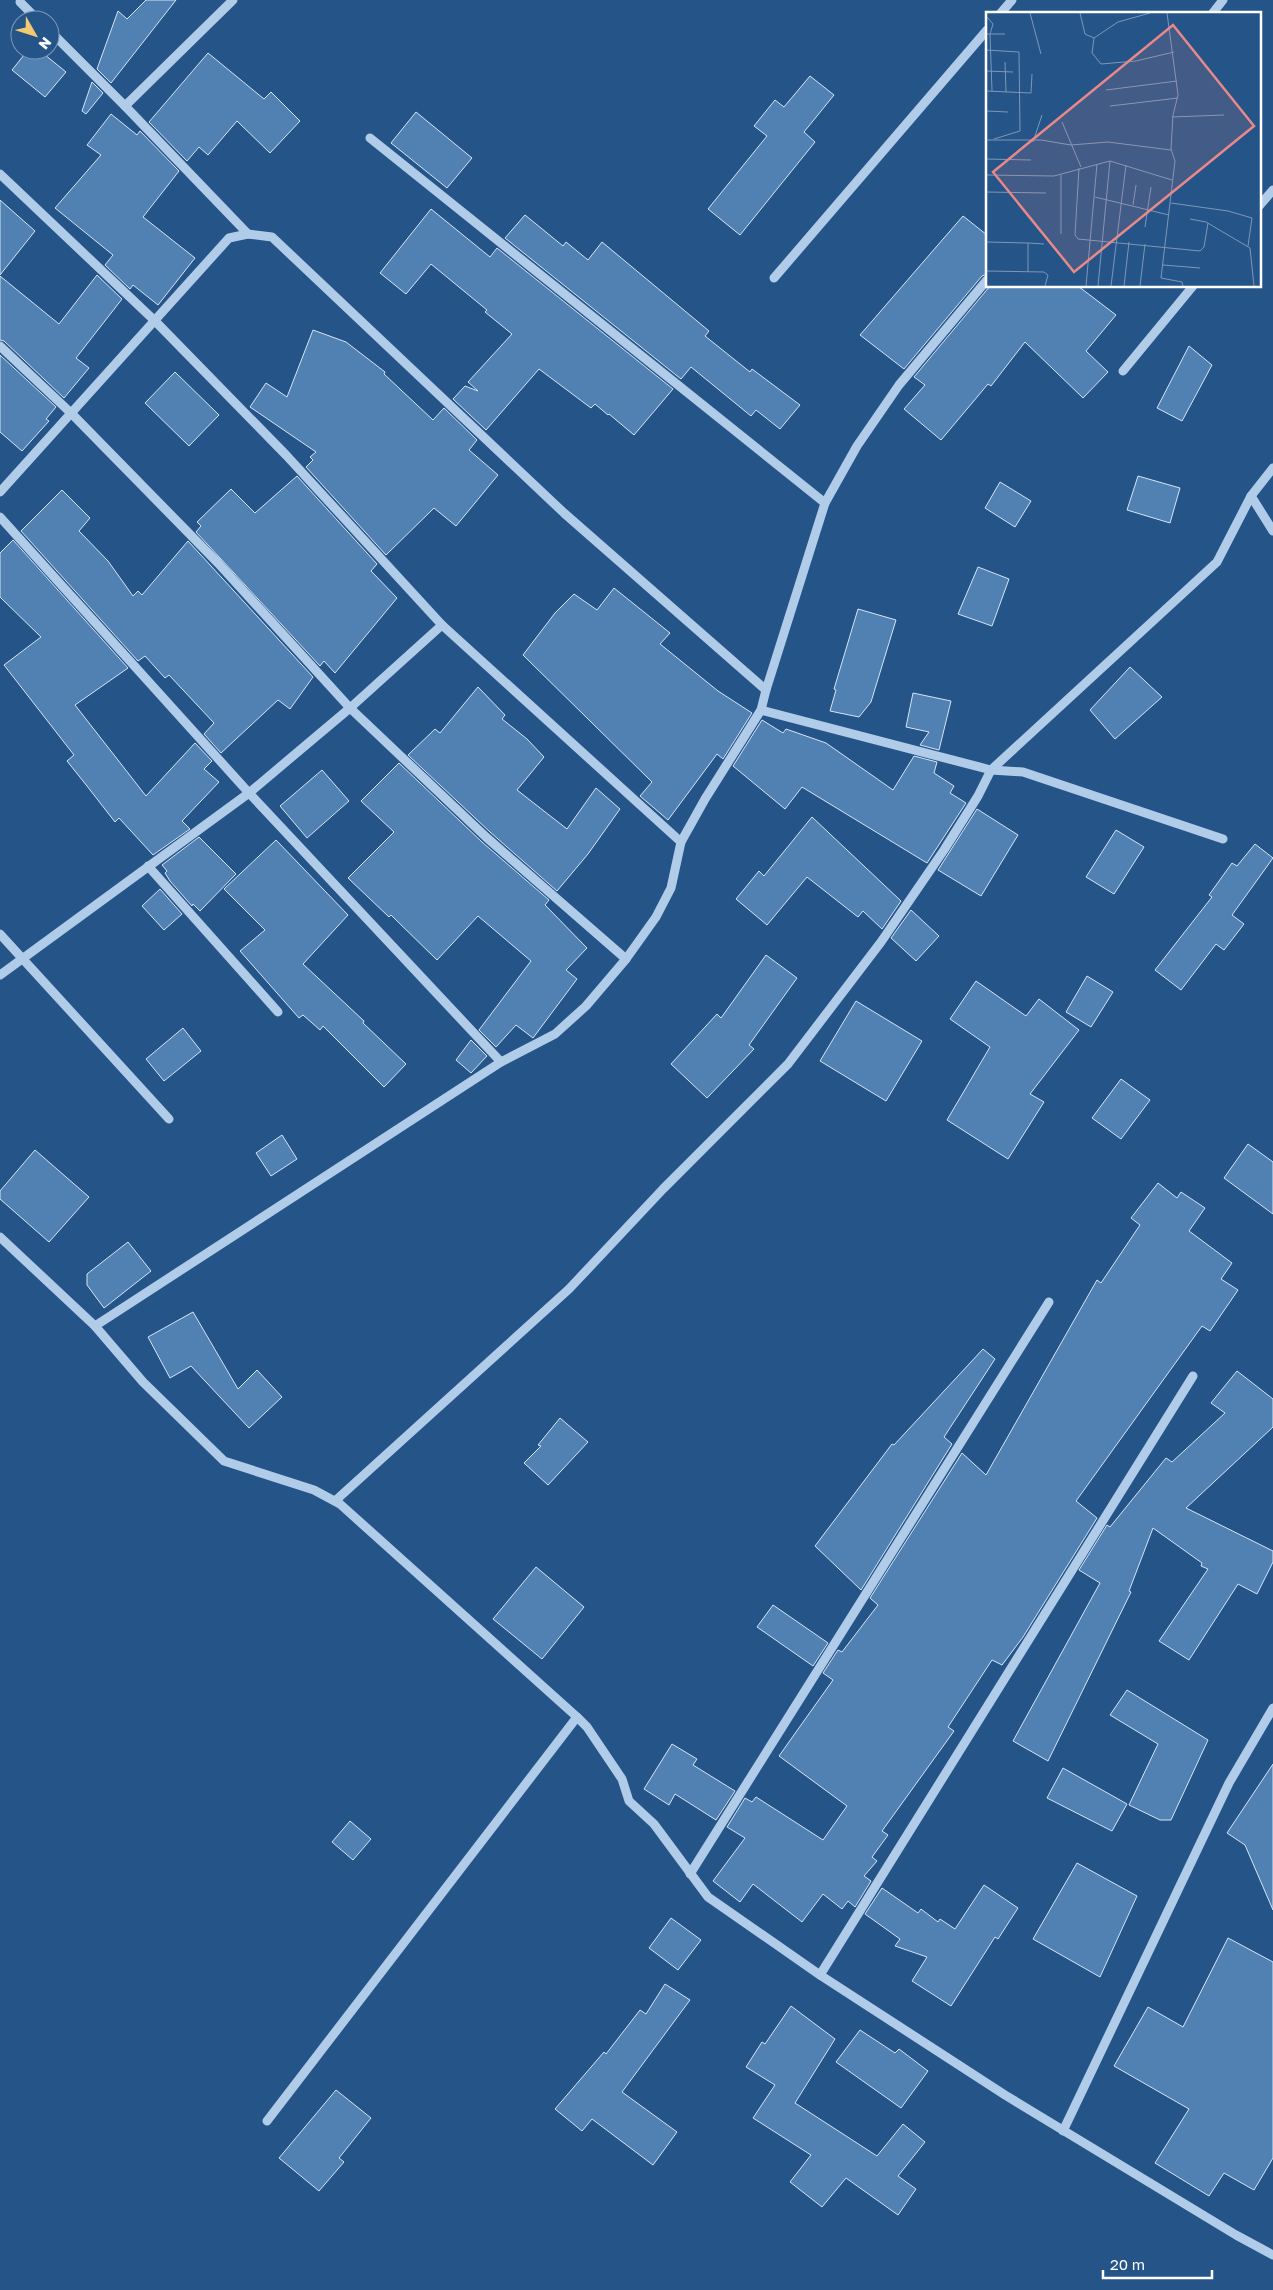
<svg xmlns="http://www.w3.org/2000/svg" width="1273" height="2290" font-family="'Golos Text',sans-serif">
	<rect width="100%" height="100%" fill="#255488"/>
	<!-- building -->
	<g fill="#5180b2" stroke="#d5e5f7">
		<path d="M146,0H176L111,83L97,69L118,11L127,19Z"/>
		<path d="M28,50H39L66,72L45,97L12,70Z"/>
		<path d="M208,53L264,99L271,92L300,121L270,153L237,121L208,155L199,147L187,161L149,122Z"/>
		<path d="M810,76L834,95L804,132L815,142L740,235L708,209L767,136L754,126L775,100L784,107Z"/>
		<path d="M92,82L103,93L86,114L82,111Z"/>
		<path d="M416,112L472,158L447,188L391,143Z"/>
		<path d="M111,114L137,135L140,131L179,171L143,217L195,258L158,305L133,285L130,289L105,265L113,255L55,208L101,155L87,145Z"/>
		<path d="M0,200L35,231L0,275Z"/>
		<path d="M431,209L490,257L497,248L673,389L634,435L609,414L608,415L595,404L591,408L539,369L486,430L453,399L465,386L478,391L468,382L512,334L485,312L487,310L431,264L406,294L380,273Z"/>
		<path d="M525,215L563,246L566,242L588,260L602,242L709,331L705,336L750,372L752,369L800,405L780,429L756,410L751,416L691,367L681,379L505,238Z"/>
		<path d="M963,216L987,235V274L982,276L904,369L860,335Z"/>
		<path d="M97,275L122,299L76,358L89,368L64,398L4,341L0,340V276L59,324Z"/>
		<path d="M990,286H1078L1116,315L1086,351L1108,372L1083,398L1025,342L991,386L988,384L941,440L904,409L925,385L914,377Z"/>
		<path d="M313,330L346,342L385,372L384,374L433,420L444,408L477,440L469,450L498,475L456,526L434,508L386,555L306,467L313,460L310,457L316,452L250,407L266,383L287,397Z"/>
		<path d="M1189,346L1212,365L1182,421L1157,408Z"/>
		<path d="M0,355L56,407L46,419L49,421L22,451L0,432Z"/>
		<path d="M175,372L219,415L189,446L145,403Z"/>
		<path d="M297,476L377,564L371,571L397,598L335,673L324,661L320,666L196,532L201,526L197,522L231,489L255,513Z"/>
		<path d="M1138,476L1180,488L1170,523L1127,510Z"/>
		<path d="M1000,482L1031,501L1015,527L985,508Z"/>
		<path d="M62,490L90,518L79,531L108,561L133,596L138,591L142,595L188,541L313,677L290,709L278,700L221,753L204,734L214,723L169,675L165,678L145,656L138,661L21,531Z"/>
		<path d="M13,540L128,668L75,705L146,796L195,743L212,761L204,769L219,782L182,821L190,829L153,855L119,818L115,822L87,786L67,761L74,755L4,665L41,637L0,597V553Z"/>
		<path d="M978,567L1009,579L992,626L958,614Z"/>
		<path d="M614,588L670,633L660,644L718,691L752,713L723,759L717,754L668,820L640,796L652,782L523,655L555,613L574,594L597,610Z"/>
		<path d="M858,609L896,620L871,702L859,717L830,711L836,690L834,689Z"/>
		<path d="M1130,667L1162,697L1115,739L1090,710Z"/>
		<path d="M478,687L505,715L502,719L527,739L544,757L517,790L567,829L596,788L620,809L588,854L557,891L490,832L408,755L435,729L440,733Z"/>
		<path d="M913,693L951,701L939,750L920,745L929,732L906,727Z"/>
		<path d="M762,720L783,733L786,729L826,743L893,790L914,756L937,762L934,773L954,786L950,793L966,803L927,863L802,787L785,809L733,766Z"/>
		<path d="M399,763L482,842L549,900L545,905L587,948L566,970L577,979L533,1038L516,1025L496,1047L479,1030L531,961L478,916L437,960L391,915L389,917L348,878L394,832L361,801Z"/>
		<path d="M322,770L349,801L307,838L280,806Z"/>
		<path d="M977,809L1018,835L981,896L938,870Z"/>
		<path d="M812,817L901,901L882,929L863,911L858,917L807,877L767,925L736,899L759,871L764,876Z"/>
		<path d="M1116,830L1144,847L1114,894L1086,877Z"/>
		<path d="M199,837L236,874L200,911L193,904L192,906L170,881L165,873L167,871L162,865Z"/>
		<path d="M276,840L348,915L303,964L364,1021L363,1023L406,1064L384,1087L323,1026L320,1030L303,1015L299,1018L240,951L265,930L224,889Z"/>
		<path d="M1255,844L1273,858L1232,915L1244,924L1224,950L1216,944L1181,990L1155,970L1212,897L1209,895L1232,863L1237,866Z"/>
		<path d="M160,889L182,914L164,930L142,906Z"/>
		<path d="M911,910L939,936L916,961L891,938Z"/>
		<path d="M766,955L797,978L749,1045L754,1049L707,1098L671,1064L717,1014L721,1018Z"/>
		<path d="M1087,976L1113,992L1091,1027L1066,1012Z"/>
		<path d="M976,981L1026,1016L1039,999L1079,1030L1030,1094L1044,1102L1008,1159L947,1120L990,1047L950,1019Z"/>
		<path d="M856,1001L922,1041L886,1101L820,1061Z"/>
		<path d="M183,1028L201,1051L164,1081L146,1059Z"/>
		<path d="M471,1040L487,1056L471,1073L456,1060Z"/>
		<path d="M1121,1079L1150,1100L1121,1139L1092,1118Z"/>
		<path d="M282,1135L297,1159L271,1176L256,1153Z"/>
		<path d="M1248,1144L1273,1162V1214L1224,1178Z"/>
		<path d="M35,1150L89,1197L49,1242L0,1199V1191Z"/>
		<path d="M1158,1183L1177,1198L1181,1192L1205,1208L1189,1231L1232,1263L1221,1279L1238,1290L1210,1331L1202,1326L1076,1501L1097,1518L1023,1637L1002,1665L992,1660L948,1727L954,1731L882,1831L888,1835L872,1857L877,1861L864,1876L871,1881L855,1907L848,1901L842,1909L823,1894L802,1922L753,1884L740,1902L713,1881L745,1838L727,1827L745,1798L752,1802L756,1797L823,1840L847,1806L779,1756L833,1680L823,1673L838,1650L842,1652L878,1605L870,1598L962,1453L986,1475L1097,1280L1101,1283L1140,1225L1131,1218Z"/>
		<path d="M128,1242L151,1271L104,1308L87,1285V1274Z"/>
		<path d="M193,1312L238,1389L257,1370L282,1397L249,1428L191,1366L170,1378L148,1337Z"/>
		<path d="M983,1349L995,1359L944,1437L952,1444L861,1590L815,1546L892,1444L894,1445Z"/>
		<path d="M1237,1371L1273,1399V1427L1186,1508L1273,1551V1562L1257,1594L1238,1584L1189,1660L1159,1641L1208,1569L1201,1566L1202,1563L1153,1528L1129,1591L1131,1592L1048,1761L1013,1741L1100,1583L1079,1570L1107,1525L1110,1527L1166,1458L1172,1462L1225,1413L1211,1403Z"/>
		<path d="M560,1418L588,1442L548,1485L524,1463L541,1446L538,1445Z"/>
		<path d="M536,1567L584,1607L542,1659L493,1619Z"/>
		<path d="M773,1605L828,1643L813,1666L757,1627Z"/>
		<path d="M1127,1690L1208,1740L1171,1820H1160L1129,1805L1158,1744L1110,1715Z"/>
		<path d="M672,1744L697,1759L693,1765L735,1791L716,1820L675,1794L669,1805L644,1789Z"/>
		<path d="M1273,1764V1910L1245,1845L1227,1833Z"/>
		<path d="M1063,1768L1127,1804L1112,1831L1047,1798Z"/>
		<path d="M350,1821L371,1839L353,1860L332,1842Z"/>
		<path d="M1077,1863L1137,1896L1100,1977L1033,1939Z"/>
		<path d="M984,1885L1018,1908L998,1939L995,1937L951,2006L912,1981L927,1957L895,1946L900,1939L865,1914L882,1888L918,1913L921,1909L938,1922L940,1919L955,1929Z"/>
		<path d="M671,1918L701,1940L678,1970L649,1948Z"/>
		<path d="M1228,1938L1273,1962V2158L1254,2190L1224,2173L1209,2196L1155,2163L1189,2109L1114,2066L1148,2007L1183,2027Z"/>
		<path d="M665,1984L690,2000L622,2092L677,2132L653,2165L592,2119L582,2131L555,2109L604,2052L606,2054L640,2010L646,2014Z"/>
		<path d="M791,2006L835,2039L795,2103L877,2156L903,2124L925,2142L898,2176L916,2189L898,2215L846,2178L822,2207L790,2182L811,2155L753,2118L775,2085L746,2067L762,2042L765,2044Z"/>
		<path d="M860,2030L895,2053L899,2049L928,2071L901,2108L836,2062Z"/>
		<path d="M336,2090L371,2118L339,2158L344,2162L319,2191L279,2158Z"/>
	</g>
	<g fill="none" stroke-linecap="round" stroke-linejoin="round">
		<!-- minor -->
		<g stroke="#b0cce9" stroke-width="9">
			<path d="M20,2L38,20"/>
			<path d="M1000,14L1012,0"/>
			<path d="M1212,14L1223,0"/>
			<path d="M50,31L125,106L248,234"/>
			<path d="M125,106L233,0"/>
			<path d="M370,138L825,503"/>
			<path d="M0,174L155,321L286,455L442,625L681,842"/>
			<path d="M1259,206L1273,190"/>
			<path d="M774,278L987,30"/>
			<path d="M0,346L72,414L218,563L350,708L486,837L626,959"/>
			<path d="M1123,371L1193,286"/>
			<path d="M0,492L229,238L248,234L272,237L564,513L766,690"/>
			<path d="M1251,496L1273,531"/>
			<path d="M0,517L249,793L501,1062"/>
			<path d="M761,710L991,770L1023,772L1223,839"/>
			<path d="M148,866L278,1012"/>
			<path d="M0,934L169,1119"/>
			<path d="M0,975L249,793L350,708L442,625"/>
			<path d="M0,1237L95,1326L143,1382L224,1461L314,1490L340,1504L577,1717L587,1727L622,1779L629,1801L654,1824L708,1897L820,1975L1005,2095L1236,2235L1273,2255"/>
			<path d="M95,1326L501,1062L555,1034L586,1006L626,959L656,917L671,888L681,842L705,799L761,710L766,690L825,503L857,446L899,385L987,280"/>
			<path d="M335,1501L569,1289L663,1189L788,1064L881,942L944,850L978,796L991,770L1217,562L1251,496L1273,468"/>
			<path d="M690,1874L1049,1302"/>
			<path d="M820,1975L1193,1376"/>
			<path d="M267,2121L577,1717"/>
			<path d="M1063,2131L1229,1783L1273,1708"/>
		</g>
	</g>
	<!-- overview -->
	<g transform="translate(986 12)">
		<rect width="275" height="275" fill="#255488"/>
		<path fill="none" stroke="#7c98b8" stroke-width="1" d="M44,1L55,42M94,1L99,22L108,26L132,10L164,1M181,1L192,83L187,103L185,137L189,149L175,266L196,270L197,274M0,4L7,12L4,22L6,79M0,22H19M108,26L106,41L115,52L150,49L188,40M0,38L33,40L34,119L8,127M19,50L20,80M0,59L27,60M120,78L191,69M0,79L45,81L46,62M124,94L192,86M0,99L22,100M186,105L238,103M76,110L95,155M0,128H55L85,133L122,130L185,138M47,130L56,103M0,147L45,148M93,156L89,223L92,227L214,239L218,235L222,211M0,163L68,164L124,149L186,168M75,163V222M0,180L60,181M109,185L183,203M185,191L242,199L266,206L262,234M147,193L150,173M204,207L220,210L264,236L268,274M159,215L165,175M0,230L42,231V260M42,231L58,232M177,253L214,256M0,259L58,260L62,263L59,274M100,274L111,152M112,274L124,149M125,274L140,153M138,274L143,230M154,274L159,232"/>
		<path fill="#e88989" fill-opacity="0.15" stroke="#e88989" stroke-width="2.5" d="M187,13L268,114L88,260L7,160Z"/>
		<rect width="275" height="275" fill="none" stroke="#fff" stroke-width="2.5"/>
	</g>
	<!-- north arrow -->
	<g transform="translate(35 35) rotate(129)"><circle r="24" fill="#255488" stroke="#7c98b8"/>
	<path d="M0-4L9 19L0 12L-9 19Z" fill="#f3ca74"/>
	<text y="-8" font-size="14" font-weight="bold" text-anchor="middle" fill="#ffffff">N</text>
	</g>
	<!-- scale -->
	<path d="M1103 2270v8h109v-8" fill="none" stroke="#ffffff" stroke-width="2.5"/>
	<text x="1110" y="2270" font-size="15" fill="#ffffff" stroke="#255488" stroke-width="4" paint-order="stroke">20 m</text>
</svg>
